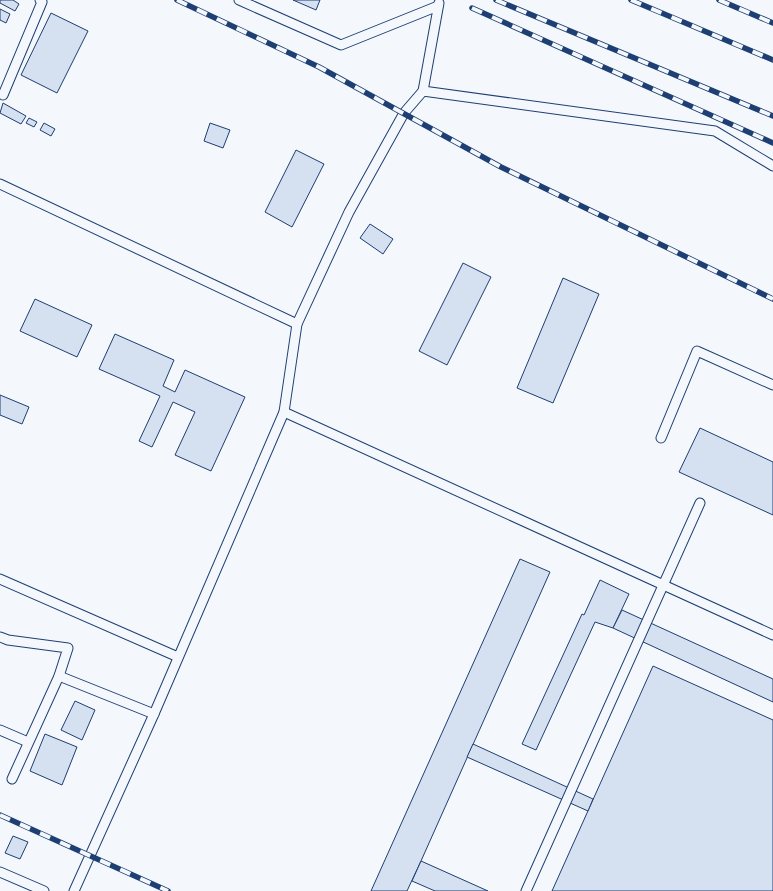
<svg xmlns="http://www.w3.org/2000/svg" width="773" height="891" font-family="Spectral,serif">
	<rect width="100%" height="100%" fill="#f4f7fb"/>
	<!-- building -->
	<g fill="#d5e0f0" stroke="#1d3f73">
		<path d="M0,0H13L19,4L15,11L0,3Z"/>
		<path d="M293,0H320L316,10Z"/>
		<path d="M0,9L10,14L6,23L0,20Z"/>
		<path d="M51,13L88,31L57,93L21,75Z"/>
		<path d="M3,103L26,116L21,124L0,113Z"/>
		<path d="M29,118L37,122L34,127L26,123Z"/>
		<path d="M44,123L55,129L51,136L40,130Z"/>
		<path d="M210,123L230,130L223,148L204,141Z"/>
		<path d="M296,150L324,164L292,227L265,212Z"/>
		<path d="M370,224L393,239L383,254L360,238Z"/>
		<path d="M463,263L491,277L447,365L419,351Z"/>
		<path d="M563,278L599,294L553,403L517,388Z"/>
		<path d="M35,299L92,325L77,357L20,331Z"/>
		<path d="M115,334L174,360L163,386L175,392L185,370L245,397L211,471L175,455L195,412L173,402L152,447L139,441L160,396L99,369Z"/>
		<path d="M0,395L29,407L22,424L0,415Z"/>
		<path d="M700,428L773,462V515L679,472Z"/>
		<path d="M520,559L550,572L421,861L407,891H371Z"/>
		<path d="M600,580L629,594L613,628L595,622L536,750L522,744L582,614L584,615Z"/>
		<path d="M622,610L773,679V702L613,628Z"/>
		<path d="M653,666L773,720V891H552Z"/>
		<path d="M75,701L95,710L82,740L61,730Z"/>
		<path d="M45,734L77,747L62,785L30,771Z"/>
		<path d="M473,744L593,799L588,811L467,757Z"/>
		<path d="M13,836L28,842L20,859L5,853Z"/>
		<path d="M421,861L488,891H435L412,881Z"/>
	</g>
	<g fill="none" stroke-linecap="round" stroke-linejoin="round">
		<!-- lane casing -->
		<g stroke="#1d3f73" stroke-width="11">
			<g id="lane">
				<path d="M239,0L341,45L438,6"/>
				<path d="M423,91L439,3"/>
				<path d="M3,95L42,2L40,0"/>
				<path d="M0,184L297,324"/>
				<path d="M284,412L773,635"/>
				<path d="M661,438L697,351L773,385"/>
				<path d="M0,579L178,657"/>
				<path d="M0,637L8,640L68,648L59,676L12,779"/>
				<path d="M59,676L154,714"/>
				<path d="M0,730L28,742"/>
				<path d="M0,872L44,891"/>
				<path d="M74,891L154,714L284,412L297,324L349,212L404,113L423,91L715,131L773,166"/>
				<path d="M526,891L700,503"/>
			</g>
		</g>
		<!-- lane -->
		<use href="#lane" stroke="#f4f7fb" stroke-width="9"/>
		<!-- rail casing -->
		<g stroke="#1d3f73" stroke-width="5.5">
			<g id="rail">
				<path d="M177,0L319,67L501,167L773,299"/>
				<path d="M496,0L773,116"/>
				<path d="M631,0L773,60"/>
				<path d="M719,0L773,23"/>
				<path d="M472,8L773,143"/>
				<path d="M0,815L168,891"/>
			</g>
		</g>
		<!-- rail -->
		<use href="#rail" stroke="#f4f7fb" stroke-width="4" stroke-dasharray="11" stroke-linecap="butt"/>
	</g>
</svg>
